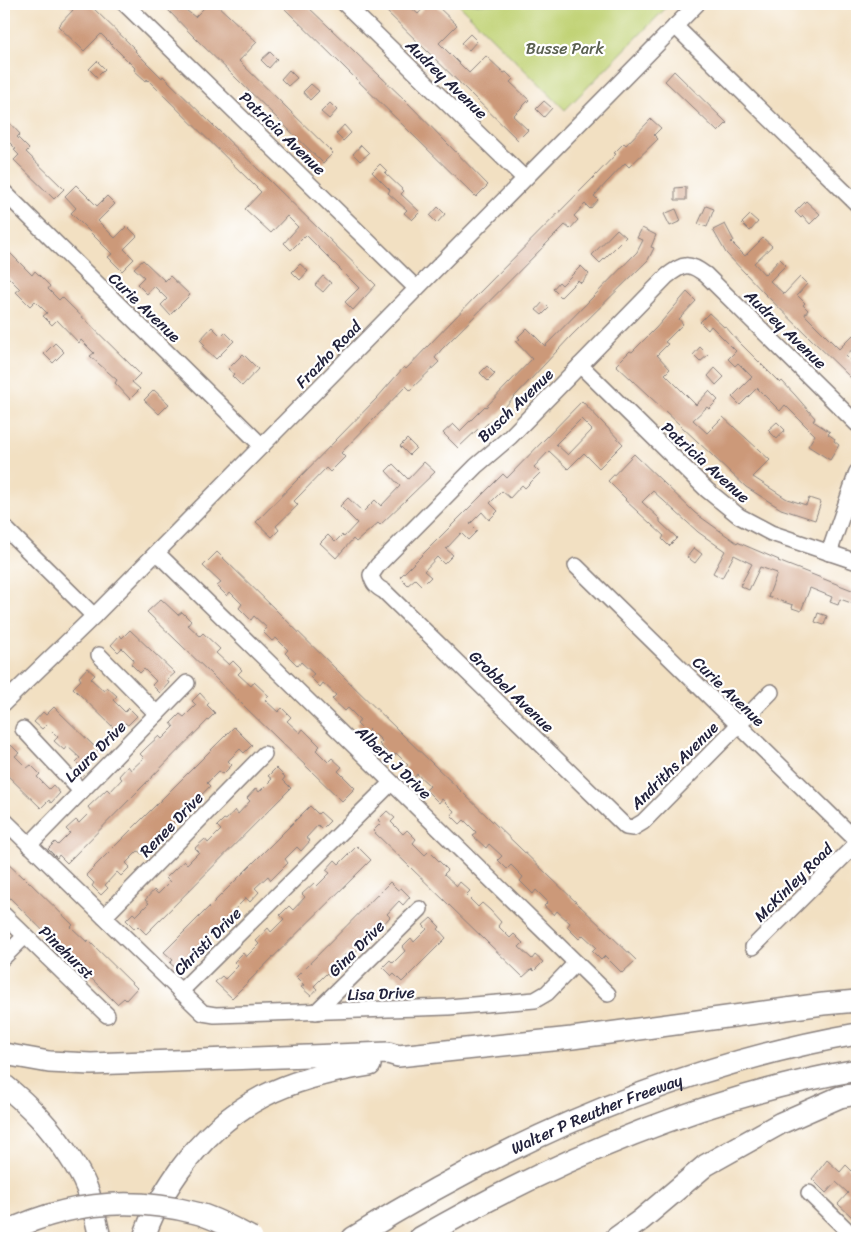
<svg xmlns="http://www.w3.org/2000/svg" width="861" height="1242" font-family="Sriracha,sans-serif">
	<rect width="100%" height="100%" fill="#fff"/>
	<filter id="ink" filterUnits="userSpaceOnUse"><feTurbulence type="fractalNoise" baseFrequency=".02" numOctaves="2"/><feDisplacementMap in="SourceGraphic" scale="10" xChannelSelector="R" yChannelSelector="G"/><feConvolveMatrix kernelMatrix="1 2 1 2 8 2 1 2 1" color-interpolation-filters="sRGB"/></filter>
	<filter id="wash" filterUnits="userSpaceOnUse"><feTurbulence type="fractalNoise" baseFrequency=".0096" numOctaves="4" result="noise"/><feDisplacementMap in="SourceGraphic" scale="20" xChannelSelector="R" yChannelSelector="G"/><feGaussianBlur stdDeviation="1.12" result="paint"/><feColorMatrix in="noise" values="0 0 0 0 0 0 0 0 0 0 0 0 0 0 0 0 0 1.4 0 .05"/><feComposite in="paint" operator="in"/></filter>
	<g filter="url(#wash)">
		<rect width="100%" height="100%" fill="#f2e0c2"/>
		<!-- green -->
		<path fill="#c1d376" stroke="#727a58" d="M458,4H670L565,110Z"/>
		<g id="blocks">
			<!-- building -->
			<g fill="#cc9979" fill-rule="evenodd">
				<path d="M67,4H89L136,50L135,51L162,78L163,76L376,285L353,310L345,302L359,288L306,235L291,250L284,243L298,227L287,216L271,233L245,209L261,192L147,79L146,81L134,70L135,68L101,34L84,51L58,26L73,10Z"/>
				<path d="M164,4H178L195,17L208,4H216L257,42L239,61L333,153L323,163L194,37L168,10L170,9Z"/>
				<path d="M280,4H305L405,100L488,185L476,197Z"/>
				<path d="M379,4H407L418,14L427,4H435L457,25L439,43L469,73L486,56L504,73L506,72L513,79L510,82L529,100L513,116L528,130L518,140Z"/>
				<path d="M470,34L477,41L469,50L461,43Z"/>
				<path d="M270,52L277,59L269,68L261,60Z"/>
				<path d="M97,61L105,69L97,77L89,69Z"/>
				<path d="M289,70L297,78L288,86L281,79Z"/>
				<path d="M674,71L727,123L718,132L665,81Z"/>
				<path d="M311,84L319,91L310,100L303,92Z"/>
				<path d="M544,101L552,108L544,117L536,109Z"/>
				<path d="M330,103L337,110L329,119L321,112Z"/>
				<path d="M4,117L20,134L17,137L29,149L26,152L64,189L54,199L14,160L19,155L14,150L16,149L4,137Z"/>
				<path d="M651,119L661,128L654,135L658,139L629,167L625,163L594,196L598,200L590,209L585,204L574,216L578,220L570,229L565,225L441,350L435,358L439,362L410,390L406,386L341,453L345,457L330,472L326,468L301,494L294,501L298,505L276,526L279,530L272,537L256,522L377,398L404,367L406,369L476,296L596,175L616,154L614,153L624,143L626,145Z"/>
				<path d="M344,125L351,133L343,141L336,134Z"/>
				<path d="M361,145L369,153L360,161L353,154Z"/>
				<path d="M380,164L387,171L385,173L404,191L401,194L420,212L412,220L404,213L407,210L388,193L390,190L372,172Z"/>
				<path d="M76,185L97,206L107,196L115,204L98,221L115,238L127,226L137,236L124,249L134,259L122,271L108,257L112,254L71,213L76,208L65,196Z"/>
				<path d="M686,187V200H675V188Z"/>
				<path d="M806,201L820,214L810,224L803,216L801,218L795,212Z"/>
				<path d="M706,206L714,209L707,227L698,224Z"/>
				<path d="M438,207L445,214L437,223L430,216Z"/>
				<path d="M676,209L681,221L670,226L664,214Z"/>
				<path d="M750,215L758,222L750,231L742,223Z"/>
				<path d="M725,224L734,241L731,242L745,256L763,238L772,246L754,263L765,275L780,259L786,265L770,281L784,294L800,277L807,284L797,295L805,303L803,305L808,310L805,314L806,316L839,349L853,335L857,338V344L846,356L857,367V376L853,380L764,293L726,253L713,230Z"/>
				<path d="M642,228L656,235L651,247L654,248L648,260L571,336L489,424L488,423L481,430L479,428L458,448L443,433L453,424L460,431L485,406L486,407L532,359L516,342L520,339L518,337L527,328L545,346L637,252L643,240L637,238Z"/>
				<path d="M617,229L626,237L600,263L592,255Z"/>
				<path d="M4,247L32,275L35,271L50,286L48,289L59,300L62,297L140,374L132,382L140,389L130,399L115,383L117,380L90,356L94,353L81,340L79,343L57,320L52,325L43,316L47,313L35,301L30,306L16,292L20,289L4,273Z"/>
				<path d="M143,260L165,281L170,276L190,295L170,315L161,305L167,299L154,286L147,294L137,284L144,277L134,268Z"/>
				<path d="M300,264L308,271L300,280L292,272Z"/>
				<path d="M581,266L589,274L581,283L578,280L561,297L553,289L559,282L562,285Z"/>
				<path d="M323,276L331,283L323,292L315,285Z"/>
				<path d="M687,292L696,301L679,319L683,324L665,342L668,344L657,355L670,369L665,374L696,405L709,391L718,400L709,409L707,407L693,420L707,433L723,417L770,460L753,477L787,499L806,505L809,498L821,502L815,520L781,509L746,487L616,365L630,351L632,352L656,328Z"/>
				<path d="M543,302L549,308L542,315L536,310Z"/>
				<path d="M709,313L724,327L725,326L738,341L780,383L782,381L795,395L815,418L813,421L830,432L828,434L835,439L834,441L839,445L830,460L808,446L815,435L785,405L780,411L757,388L740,405L732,397L752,377L738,363L735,366L728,359L736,351L711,326L708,330L700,322Z"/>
				<path d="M212,327L221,336L225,332L234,341L216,359L203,347L205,345L200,340Z"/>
				<path d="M55,343L64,352L53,363L44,354Z"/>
				<path d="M700,347L708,355L700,362L693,355Z"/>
				<path d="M243,354L258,369L242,386L232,376L234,374L228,369Z"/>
				<path d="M487,366L495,374L488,381L480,373Z"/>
				<path d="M715,368L724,377L716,385L708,376Z"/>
				<path d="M154,390L169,404L159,414L144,400Z"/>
				<path d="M582,401L623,444L599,468L584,453L568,469L549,451L534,467L540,473L525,488L522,485L510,498L502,491L490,503L498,511L489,520L482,512L470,524L477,531L468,540L461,533L446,549L453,555L444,564L437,557L424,571L431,577L422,586L415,579L408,585L400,577L503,474L507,478ZM581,419L592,430L568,455L556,444Z"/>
				<path d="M777,422L785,430L777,439L768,430Z"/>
				<path d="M407,439L416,448L409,455L400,446Z"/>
				<path d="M634,454L695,513L737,543V542L779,560L778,561L857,592V605L840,599L838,605L830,602L832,597L810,588L801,611L792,608L793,605L768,597L777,573L760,567L749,590L740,586L752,564L734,555L722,578L713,573L725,551L698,532L653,491L642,502L660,519V522L677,538L669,546L662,539L664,536L625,500L626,499L608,481Z"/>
				<path d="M424,462L435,472L380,525L378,523L356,542L353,539L336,558L320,543L328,535L335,542L342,535L344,537L357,523L340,506L348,498L363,512L375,500L381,506L400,486L386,471L393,464L408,479Z"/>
				<path d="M694,548L702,554L695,563L687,557Z"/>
				<path d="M217,552L403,735L636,960L622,973L605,956L601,960L592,951L596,947L583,935L579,939L567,927L570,923L557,911L554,915L544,906L548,902L536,890L533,894L520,881L523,877L511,865L507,869L498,860L502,856L489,844L486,848L473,836L476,832L464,820L460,824L451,815L454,811L442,799L439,803L426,790L430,786L417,774L414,778L404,769L408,765L396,753L392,757L379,744L382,741L370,729L366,733L357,724L360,720L348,708L345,711L332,699L336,695L323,683L320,687L310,677L314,674L301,662L298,666L285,653L288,650L276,638L272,641L263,632L267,628L254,616L251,620L239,608L242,604L230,592L227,596L217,586L221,583L203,566Z"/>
				<path d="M161,599L178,615L182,612L191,621L188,625L200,636L203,633L220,649L216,653L229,665L233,661L242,670L238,674L251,686L254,682L269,696L265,700L278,712L282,708L291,717L287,721L300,733L303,729L320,746L316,750L328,762L332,758L342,767L338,771L355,788L342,801L147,612Z"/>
				<path d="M818,613L827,616L824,625L815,622Z"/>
				<path d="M130,630L175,673L167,680L169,683L160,693L152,685L156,681L144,669L140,673L131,664L134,660L122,648L118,652L111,645L120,635L122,638Z"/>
				<path d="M87,668L95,675L91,679L104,691L107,687L117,696L113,700L125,712L129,708L137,716L128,725L125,723L117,731L73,688L81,680L79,677Z"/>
				<path d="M200,693L209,703L207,705L215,713L67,863L59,855L57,858L48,849L55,842L58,845L70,833L66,829L76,820L79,823L91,811L88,807L107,789L110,792L122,779L119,776L128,766L131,770L144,758L140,754L148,746L159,736L162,739L174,727L171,723L180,714L184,717L196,705L192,701Z"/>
				<path d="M54,707L98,750L90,758L93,760L84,770L76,762L80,758L67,746L64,750L54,741L58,737L46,725L42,729L34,722L43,712L46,715Z"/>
				<path d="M234,727L252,745L244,753L240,749L228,761L232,765L223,774L219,771L207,783L210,786L193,804L189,800L177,812L181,816L171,825L168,822L156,834L159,837L142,854L138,851L126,863L130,867L121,876L117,872L105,885L108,888L101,895L92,886L94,883L86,875Z"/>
				<path d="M11,745L19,753L15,756L27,768L31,765L40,774L37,777L49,789L53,785L60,793L51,803L49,800L41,808L4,772V752Z"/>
				<path d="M276,768L285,777L283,780L291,788L146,934L138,926L135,929L126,920L133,913L136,916L149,903L145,900L154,890L158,894L170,882L166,878L174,870L184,861L187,864L199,852L195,848L205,839L208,843L221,830L217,826L224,819L226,820L235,810L238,814L250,801L247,798L256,788L259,792L272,779L268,776Z"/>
				<path d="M310,806L318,814L320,812L330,821L322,829L318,825L306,838L310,841L301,851L297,847L285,859L288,863L271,880L268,876L255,888L259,892L250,902L246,898L234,910L237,913L220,931L217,927L204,940L208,943L199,953L195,949L183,961L186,964L179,971L170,963L173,960L164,952Z"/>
				<path d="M387,811L395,818L391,822L403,834L407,830L416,839L413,843L425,855L429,851L448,870L444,874L457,886L460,882L470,891L466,895L478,907L482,903L490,910L501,922L498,926L510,938L514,934L523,943L519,947L532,959L535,955L543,962L534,971L532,969L523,977L373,831L381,823L378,820Z"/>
				<path d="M357,846L371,860L232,998L215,982L222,976L225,979L238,966L234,962L243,953L246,957L259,944L256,941L268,928L271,932L284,919L280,915L289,906L293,910L305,897L302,894L314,883L317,886L330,873L326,870L335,860L339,864Z"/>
				<path d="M4,860L23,878L24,877L73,925L71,927L87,942L88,940L137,988L126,1000L124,998L117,1004L4,892Z"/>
				<path d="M390,882L398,890L401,888L410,897L403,905L399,901L387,914L390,917L381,927L377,923L365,935L368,938L352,956L348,952L336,964L339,968L330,977L327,973L314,986L317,989L311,996L301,987L304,985L296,977Z"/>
				<path d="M431,918L440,927L438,929L446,938L402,982L394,974L392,976L383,967L390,960L393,963L405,951L402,947L411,938L414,942L427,929L423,925Z"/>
				<path d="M827,1160L840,1172L846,1165L857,1176V1211L852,1217L838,1204L848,1193L836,1182L826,1193L812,1179Z"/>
			</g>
		</g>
	</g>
	<g filter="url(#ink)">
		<use href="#blocks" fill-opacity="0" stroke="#8a817e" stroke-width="1"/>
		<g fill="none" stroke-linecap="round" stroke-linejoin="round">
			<!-- minor casing -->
			<g stroke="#8a817e" stroke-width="18">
				<g id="minor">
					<path d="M125,4L416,288"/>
					<path d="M345,4L524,178"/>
					<path d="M675,26L857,204"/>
					<path d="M4,192L262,446"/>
					<path d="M580,365L707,490L739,516L771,533L857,562"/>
					<path d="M4,527L94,616"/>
					<path d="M157,553L608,994"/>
					<path d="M829,553L857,472"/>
					<path d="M576,566L857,841"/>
					<path d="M99,655L157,714"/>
					<path d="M771,692L643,822L633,828L626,827L384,591C376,587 373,583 371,575L378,565L476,466L510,437L667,276C684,263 689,262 706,275L857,424"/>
					<path d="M4,703L94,616L697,4"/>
					<path d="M23,729L81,791"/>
					<path d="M4,820L203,1013L215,1015L448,1007L535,1000L547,993L576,963"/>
					<path d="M29,845L187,683"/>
					<path d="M4,915L107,1015"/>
					<path d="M104,917L264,754"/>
					<path d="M753,947L857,843"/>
					<path d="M4,957L25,936"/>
					<path d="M180,992L391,783"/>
					<path d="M316,1012L420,909"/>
					<path d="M809,1193L855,1238"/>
				</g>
			</g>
			<!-- highway casing -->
			<g stroke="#8a817e" stroke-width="24">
				<g id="highway">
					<path d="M4,1054L49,1062L91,1064L388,1053L398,1056L572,1038L823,1004L857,1001"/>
					<path d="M4,1085C31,1107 50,1127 69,1156C75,1165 82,1176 86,1186C93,1202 96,1221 100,1238"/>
					<path d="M144,1238C151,1214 165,1191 179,1171C230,1101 287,1078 370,1065"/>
					<path id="s1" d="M353,1238C509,1140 675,1066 857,1034"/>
					<path d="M420,1238C555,1160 702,1097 857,1070"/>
					<path d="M616,1238L641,1220L706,1165L781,1123L840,1097L857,1094"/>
				</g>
			</g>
			<!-- minor -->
			<use href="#minor" stroke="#fff" stroke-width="15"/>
			<!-- highway -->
			<use href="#highway" stroke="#fff" stroke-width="21"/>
			<!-- highway-bridge casing -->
			<g stroke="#8a817e" stroke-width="24" stroke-linecap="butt">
				<path id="highway-bridge" d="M4,1233C65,1203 130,1196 196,1213C216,1218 234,1229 252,1238"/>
			</g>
			<!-- highway-bridge -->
			<use href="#highway-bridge" stroke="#fff" stroke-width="21"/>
		</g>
	</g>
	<g text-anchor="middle" stroke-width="4.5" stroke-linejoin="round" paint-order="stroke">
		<!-- park labels -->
		<g font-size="16" fill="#5a6050" stroke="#fff">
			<text x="565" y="54">Busse Park</text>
		</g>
		<!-- street labels -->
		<g font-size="16" fill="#22223b" stroke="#fff">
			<text transform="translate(447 79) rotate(44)" y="6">Audrey Avenue</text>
			<text transform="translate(283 133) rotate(44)" y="6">Patricia Avenue</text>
			<text transform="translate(145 307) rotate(44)" y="6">Curie Avenue</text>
			<text transform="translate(786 329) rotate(44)" y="6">Audrey Avenue</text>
			<text transform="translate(328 354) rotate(-46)" y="6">Frazho Road</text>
			<text transform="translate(515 405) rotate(-44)" y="6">Busch Avenue</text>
			<text transform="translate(706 462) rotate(42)" y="6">Patricia Avenue</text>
			<text transform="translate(512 691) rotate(44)" y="6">Grobbel Avenue</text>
			<text transform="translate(729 691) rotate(44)" y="6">Curie Avenue</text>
			<text transform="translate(95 751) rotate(-45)" y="6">Laura Drive</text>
			<text transform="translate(394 762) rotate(44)" y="6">Albert J Drive</text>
			<text transform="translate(674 765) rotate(-45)" y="6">Andriths Avenue</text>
			<text transform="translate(171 824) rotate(-46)" y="6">Renee Drive</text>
			<text transform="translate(793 882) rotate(-45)" y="6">McKinley Road</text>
			<text transform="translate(207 941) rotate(-45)" y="6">Christi Drive</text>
			<text transform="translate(356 948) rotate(-45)" y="6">Gina Drive</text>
			<text transform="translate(67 952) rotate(44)" y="6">Pinehurst</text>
			<text transform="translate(381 993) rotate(-2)" y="6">Lisa Drive</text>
			<text dy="6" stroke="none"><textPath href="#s1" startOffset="274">Walter P Reuther Freeway</textPath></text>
		</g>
	</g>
	<!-- margin -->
	<rect width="861" height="1242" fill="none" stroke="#fff" stroke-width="20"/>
</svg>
